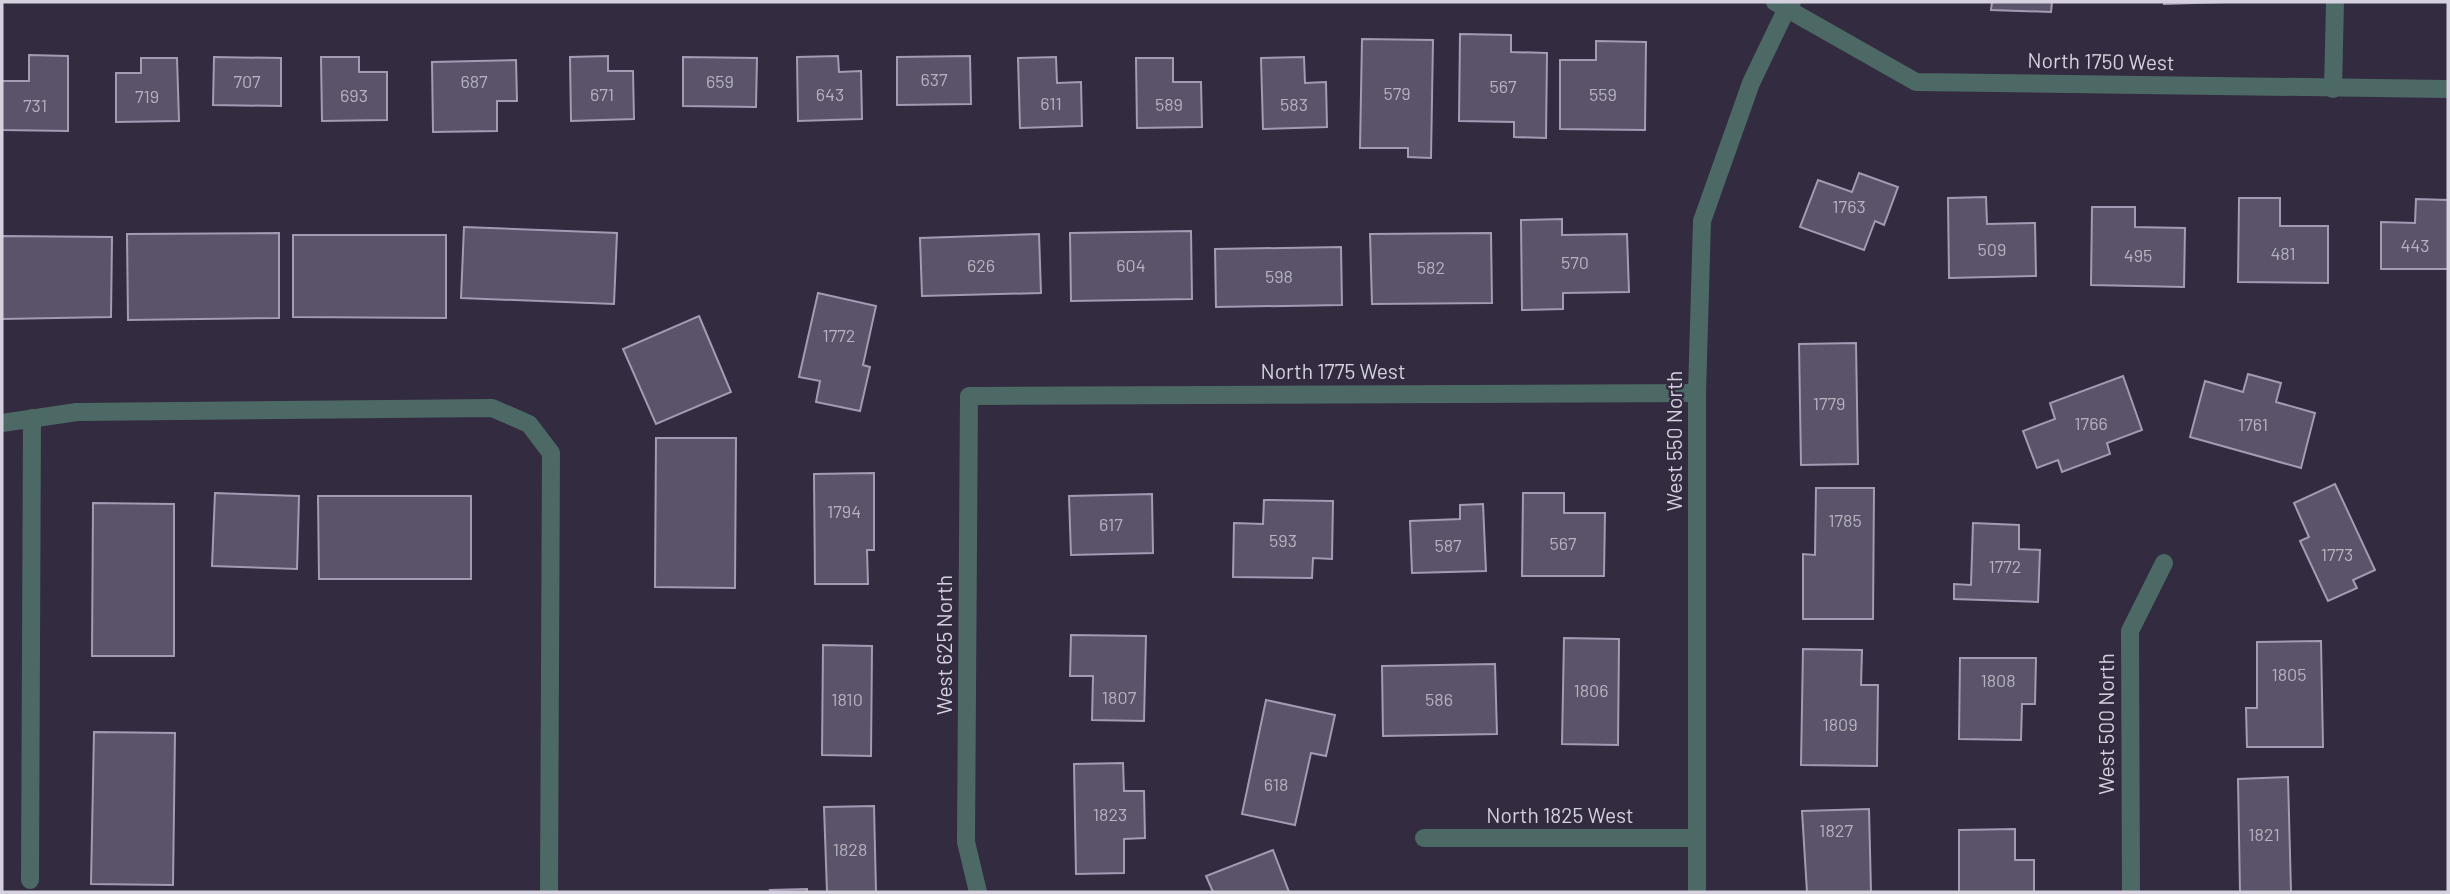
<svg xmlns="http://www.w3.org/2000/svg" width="2450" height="894" font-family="Barlow,sans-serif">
	<rect width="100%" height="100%" fill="#332b3f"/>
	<!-- building -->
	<g fill="#5b5369" stroke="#a49ab4" stroke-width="2">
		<path d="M1992,2H2052L2051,12L1991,10Z"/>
		<path d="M2164,2H2228L2164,4Z"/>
		<path d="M1460,34L1511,35V52L1547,53L1546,138L1514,137V122L1459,121Z"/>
		<path d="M1362,39L1433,40L1431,158L1408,157V148H1360Z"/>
		<path d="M1596,41L1646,42L1645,130L1560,129V60H1596Z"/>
		<path d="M29,55L68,56V131L2,130V81H29Z"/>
		<path d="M608,56V71H633L634,119L571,121L570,57Z"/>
		<path d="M838,56L839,72L861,71L862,119L798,121L797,57Z"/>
		<path d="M970,56L971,104L897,105V57Z"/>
		<path d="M214,57L281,58V106L213,105Z"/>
		<path d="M321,57H359V72H387V120L322,121Z"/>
		<path d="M683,57L757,58L756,107L683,106Z"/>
		<path d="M1056,57L1057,83L1081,82L1082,126L1020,128L1018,58Z"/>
		<path d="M1304,57L1305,83L1326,82L1327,127L1263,129L1261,58Z"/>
		<path d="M141,58H177L179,121L116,122V73H141Z"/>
		<path d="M1136,58H1173V82H1201L1202,127L1137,128Z"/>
		<path d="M516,60L517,101H497V131L433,132L432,62Z"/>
		<path d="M1859,173L1898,187L1884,225L1875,221L1864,250L1800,227L1818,180L1852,192Z"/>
		<path d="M1986,197L1987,224L2035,223L2036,276L1949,278L1948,198Z"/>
		<path d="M2239,198H2280V226H2328V283L2238,282Z"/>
		<path d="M2416,199L2448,200V269H2381V222L2415,223Z"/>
		<path d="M2092,207H2135V227L2185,228L2184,287L2091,285Z"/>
		<path d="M1562,219V235L1627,234L1629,292L1563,293V309L1522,310L1521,220Z"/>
		<path d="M464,227L617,233L614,304L461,298Z"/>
		<path d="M1191,231L1192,299L1071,301L1070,233Z"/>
		<path d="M279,233V318L128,320L127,234Z"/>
		<path d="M1491,233L1492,303L1372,304L1370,234Z"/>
		<path d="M1039,234L1041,293L922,296L920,238Z"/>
		<path d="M293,235H446V318L293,317Z"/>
		<path d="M2,236L112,237L111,317L2,319Z"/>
		<path d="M1341,247L1342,305L1216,307L1215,249Z"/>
		<path d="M818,293L876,306L863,365L870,367L860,411L816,402L820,381L799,377Z"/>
		<path d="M699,316L731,392L656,424L623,349Z"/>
		<path d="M1856,343L1858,464L1801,465L1799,344Z"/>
		<path d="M2248,374L2281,383L2276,402L2315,413L2301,468L2190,437L2205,381L2243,392Z"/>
		<path d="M2123,376L2142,430L2107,443L2110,454L2062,472L2058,460L2037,468L2023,431L2055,419L2050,403Z"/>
		<path d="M656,438H736L735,588L655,587Z"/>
		<path d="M874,473V550H867L868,584H815L814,474Z"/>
		<path d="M2335,484L2375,570L2353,580L2357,588L2328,601L2300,541L2309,537L2294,503Z"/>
		<path d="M1816,488H1874L1873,619H1803V554L1815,555Z"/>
		<path d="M215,493L299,496L297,569L212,566Z"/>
		<path d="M1523,493H1564V513H1605L1604,576H1522Z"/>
		<path d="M1152,494L1153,553L1071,555L1069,496Z"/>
		<path d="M318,496H471V579H319Z"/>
		<path d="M1264,500L1333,501L1332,559L1313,558L1312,578L1233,577L1234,523L1263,524Z"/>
		<path d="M93,503L174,504V656H92Z"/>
		<path d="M1483,504L1486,571L1412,573L1410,521L1460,519V505Z"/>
		<path d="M1973,523L2019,525V549L2040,550L2038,602L1954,599V584L1971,585Z"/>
		<path d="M1071,635L1146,636L1144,721L1092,720L1093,676H1070Z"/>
		<path d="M1564,638L1619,639L1618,745L1562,744Z"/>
		<path d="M2321,641L2323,747H2247L2246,708H2257V642Z"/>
		<path d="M823,645L872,646L871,756L822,755Z"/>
		<path d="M1803,649L1862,650L1861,685H1878L1877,766L1801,765Z"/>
		<path d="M1960,658H2036L2035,704H2022L2021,740L1959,739Z"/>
		<path d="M1495,664L1497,734L1383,736L1382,666Z"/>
		<path d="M1266,700L1335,715L1326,756L1311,753L1295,825L1242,814Z"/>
		<path d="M94,732L175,733L173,885L91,884Z"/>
		<path d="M1123,763L1124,791H1144L1145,838L1124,839V873L1076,874L1074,764Z"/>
		<path d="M2288,777L2291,892H2240L2238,779Z"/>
		<path d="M874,806L876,892H827L824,807Z"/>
		<path d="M1869,809L1871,892H1807L1802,811Z"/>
		<path d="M2015,829V860H2034V892H1959V830Z"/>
		<path d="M1273,850L1289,892H1213L1206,876Z"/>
		<path d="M807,889V892H771L770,890Z"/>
	</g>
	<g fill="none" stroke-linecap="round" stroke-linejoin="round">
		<!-- street -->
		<g stroke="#4c6965" stroke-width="18">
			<path d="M1775,2L1916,82L2448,89"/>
			<path d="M2333,89L2335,2"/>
			<path d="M2,423L77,412L492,408L529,424L551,453L549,892"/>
			<path d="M1424,838H1697"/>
			<path d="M30,880L32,418"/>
			<path d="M978,892L966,842L969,396L1697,393"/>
			<path d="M1697,892V393L1702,221L1751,83L1787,8L1792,2"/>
			<path d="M2131,892L2130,631L2164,563"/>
		</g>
	</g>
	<g text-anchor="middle" stroke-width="5" stroke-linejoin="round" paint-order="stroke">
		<!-- number labels -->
		<g font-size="18" fill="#b6b2c1">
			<text x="934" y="86">637</text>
			<text x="247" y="88">707</text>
			<text x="474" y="88">687</text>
			<text x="720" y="88">659</text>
			<text x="1503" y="93">567</text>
			<text x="1397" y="100">579</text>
			<text x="602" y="101">671</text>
			<text x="830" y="101">643</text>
			<text x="1603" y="101">559</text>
			<text x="354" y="102">693</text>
			<text x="147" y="103">719</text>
			<text x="1051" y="110">611</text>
			<text x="1169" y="111">589</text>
			<text x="1294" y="111">583</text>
			<text x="35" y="112">731</text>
			<text x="1849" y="213">1763</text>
			<text x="2415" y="252">443</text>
			<text x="1992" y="256">509</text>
			<text x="2283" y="260">481</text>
			<text x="2138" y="262">495</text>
			<text x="1575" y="269">570</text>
			<text x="981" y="272">626</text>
			<text x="1131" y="272">604</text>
			<text x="1431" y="274">582</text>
			<text x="1279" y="283">598</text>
			<text x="839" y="342">1772</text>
			<text x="1829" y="410">1779</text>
			<text x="2091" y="430">1766</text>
			<text x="2253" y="431">1761</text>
			<text x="844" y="518">1794</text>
			<text x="1845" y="527">1785</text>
			<text x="1111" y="531">617</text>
			<text x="1283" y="547">593</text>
			<text x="1563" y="550">567</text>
			<text x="1448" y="552">587</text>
			<text x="2337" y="561">1773</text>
			<text x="2005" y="573">1772</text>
			<text x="2289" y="681">1805</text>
			<text x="1998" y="687">1808</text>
			<text x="1591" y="697">1806</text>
			<text x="1119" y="704">1807</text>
			<text x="847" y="706">1810</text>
			<text x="1439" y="706">586</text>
			<text x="1840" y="731">1809</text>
			<text x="1276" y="791">618</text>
			<text x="1110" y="821">1823</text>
			<text x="1836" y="837">1827</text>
			<text x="2264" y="841">1821</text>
			<text x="850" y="856">1828</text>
		</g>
		<!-- street labels -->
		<g font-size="21" fill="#d5d1de" stroke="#332b3f">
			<text transform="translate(2101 62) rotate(1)" y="7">North 1750 West</text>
			<text x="1333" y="379">North 1775 West</text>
			<text transform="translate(1675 441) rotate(-90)" y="7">West 550 North</text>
			<text transform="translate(945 645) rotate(-90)" y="7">West 625 North</text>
			<text transform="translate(2107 724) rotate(-90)" y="7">West 500 North</text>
			<text x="1560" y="823">North 1825 West</text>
		</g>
	</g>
	<!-- border -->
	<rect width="2450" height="894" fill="none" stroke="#d5d1de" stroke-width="7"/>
</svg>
